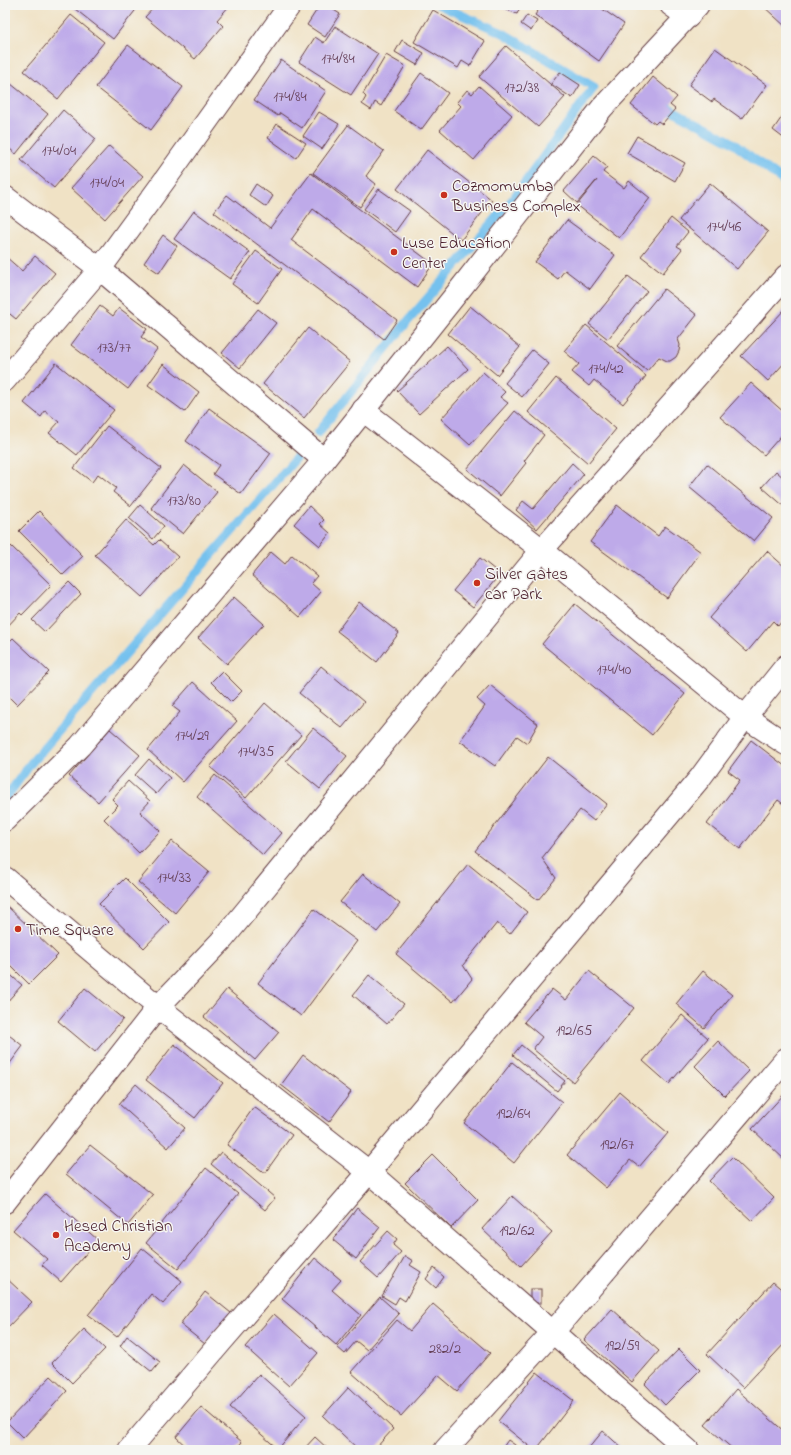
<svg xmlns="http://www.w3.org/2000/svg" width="791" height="1455" font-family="'Indie Flower',sans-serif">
	<rect width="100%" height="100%" fill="#f6f6f2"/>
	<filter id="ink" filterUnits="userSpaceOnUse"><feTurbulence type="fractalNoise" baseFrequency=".025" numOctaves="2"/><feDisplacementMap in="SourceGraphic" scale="8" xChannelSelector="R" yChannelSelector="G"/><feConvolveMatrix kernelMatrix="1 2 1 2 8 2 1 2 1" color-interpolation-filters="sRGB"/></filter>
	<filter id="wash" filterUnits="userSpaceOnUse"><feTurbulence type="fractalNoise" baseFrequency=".012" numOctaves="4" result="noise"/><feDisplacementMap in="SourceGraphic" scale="16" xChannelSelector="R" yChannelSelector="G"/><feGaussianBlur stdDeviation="0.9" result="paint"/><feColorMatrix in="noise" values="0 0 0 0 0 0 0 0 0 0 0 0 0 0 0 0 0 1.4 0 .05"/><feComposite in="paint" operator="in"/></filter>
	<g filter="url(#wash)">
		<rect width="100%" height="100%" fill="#f0e2c5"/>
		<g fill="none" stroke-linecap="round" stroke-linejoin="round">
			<!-- stream -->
			<g stroke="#74c1ee" stroke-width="9">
				<path d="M663,105L730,141L786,183"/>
				<path d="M318,433L408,321L513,199L594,87L503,33L439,5"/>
				<path d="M5,799L31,763L297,457"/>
			</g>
		</g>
		<g id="blocks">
			<!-- building -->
			<g fill="#beaae9">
				<path d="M70,5H135L138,7L113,39Z"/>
				<path d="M156,5H230L217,20L223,26L195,59L145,17Z"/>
				<path d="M320,5H326L340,14L325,37L307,25Z"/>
				<path d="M496,5H521L517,14Z"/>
				<path d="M542,5H599L598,6L624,24L599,61L535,15Z"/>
				<path d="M762,5H786V27Z"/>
				<path d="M433,10L485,41L470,66L462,61L458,68L414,42Z"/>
				<path d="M71,15L104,42L58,99L24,71Z"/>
				<path d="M527,15L537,21L531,31L521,24Z"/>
				<path d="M335,26L378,54L351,95L299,62L315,37L324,43Z"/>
				<path d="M402,40L424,53L417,65L395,52Z"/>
				<path d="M128,45L183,87L151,130L96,87Z"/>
				<path d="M506,46L565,97L538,127L479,77Z"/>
				<path d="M715,48L767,85L742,119L714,99L712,102L689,85Z"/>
				<path d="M386,55L405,66L381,106L375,102L371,110L362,104L366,97L363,94Z"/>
				<path d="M281,60L326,91L302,128L280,113L278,116L254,100Z"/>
				<path d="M560,72L580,85L572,98L551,84Z"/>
				<path d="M421,73L448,93L421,130L394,111Z"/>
				<path d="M653,77L677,97L670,105L675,109L662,124L658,121L655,124L631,105Z"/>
				<path d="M5,79L48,114L16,154L5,145Z"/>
				<path d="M479,86L512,115L474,160L440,130L461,106L457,102L467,90L472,94Z"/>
				<path d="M63,110L96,139L54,188L21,160Z"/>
				<path d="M786,111V140L773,130Z"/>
				<path d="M319,112L339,124L322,149L303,136Z"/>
				<path d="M277,124L306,143L296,158L268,138Z"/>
				<path d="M348,125L384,151L366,176L376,184L360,207L313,173Z"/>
				<path d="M637,136L685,163L675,181L627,153Z"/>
				<path d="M109,146L143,176L105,219L71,188Z"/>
				<path d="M427,150L492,200L461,240L397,189Z"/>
				<path d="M594,156L607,167L603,172L624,188L629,181L650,198L619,238L577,205L597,180L577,203L564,191Z"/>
				<path d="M311,173L433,264L417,287L313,209L291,240L397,320L384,339L214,212L227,195L270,228Z"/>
				<path d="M710,183L768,232L737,269L679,220Z"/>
				<path d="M256,184L273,196L266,207L249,195Z"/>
				<path d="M379,189L410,211L395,232L364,209Z"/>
				<path d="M194,211L250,252L230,279L174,239Z"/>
				<path d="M671,218L688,232L677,246L682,249L663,273L641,256Z"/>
				<path d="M567,220L615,255L590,289L565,270L558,279L535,262Z"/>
				<path d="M163,235L177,246L159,273L144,263Z"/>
				<path d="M256,251L282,269L258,303L232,284Z"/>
				<path d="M5,256L22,271L35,256L55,273L16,319L5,310Z"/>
				<path d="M628,276L647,291L608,339L589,324Z"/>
				<path d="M664,289L697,315L678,339L680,345L679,351L676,357L670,361H667L659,357L647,371L617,346Z"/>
				<path d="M100,306L113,316L119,308L147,329L141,337L157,349L128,389L71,345Z"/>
				<path d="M470,306L520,347L497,375L448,334Z"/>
				<path d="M786,308V361L768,381L741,356Z"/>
				<path d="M258,309L276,323L240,368L222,353Z"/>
				<path d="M586,325L646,376L623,404L594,380L589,386L572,372L579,364L564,351Z"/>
				<path d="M308,328L350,362L304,418L263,384Z"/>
				<path d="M447,346L468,369L419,414L397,391Z"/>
				<path d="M532,350L549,364L522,397L505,383Z"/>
				<path d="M56,363L114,410L77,455L49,433L59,422L45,411L41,417L24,403Z"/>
				<path d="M163,364L199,392L185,412L148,385Z"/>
				<path d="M483,372L505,392L500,397L508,403L470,445L441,419Z"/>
				<path d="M556,378L616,429L588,463L528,412Z"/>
				<path d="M751,383L786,414V430L764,455L720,417Z"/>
				<path d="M209,408L271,453L241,494L213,474L219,465L186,441Z"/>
				<path d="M515,411L544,435L524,461L526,463L500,496L467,469Z"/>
				<path d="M107,426L161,468L131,506L113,492L116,488L98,474L92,482L74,468Z"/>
				<path d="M572,463L584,474L537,529L516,510L523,501L533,509Z"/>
				<path d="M707,464L773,518L754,541L689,487Z"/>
				<path d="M184,465L217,492L183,534L151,508Z"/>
				<path d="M776,471L786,480V508L762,487Z"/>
				<path d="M140,505L164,526L153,539L129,518Z"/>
				<path d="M617,505L658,536L665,526L701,552L667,598L590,542Z"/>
				<path d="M309,506L324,520L320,524L330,533L320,546L294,524Z"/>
				<path d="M39,511L83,556L63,575L19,531Z"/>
				<path d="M126,520L154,545L159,540L178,557L142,597L95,555Z"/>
				<path d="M11,546L51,585L22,615L20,613L5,629V553Z"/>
				<path d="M767,551L786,568V616L778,626L773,621L747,652L709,618Z"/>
				<path d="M271,552L285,564L292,555L317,576L311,583L321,592L300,617L252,575Z"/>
				<path d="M480,558L500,574L473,607L453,591Z"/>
				<path d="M69,582L81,594L45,632L32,620Z"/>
				<path d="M234,597L264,624L227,664L198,638Z"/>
				<path d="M359,602L399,633L377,662L337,631Z"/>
				<path d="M575,604L685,694L652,735L542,644Z"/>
				<path d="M13,638L49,672L17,705L5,693V646Z"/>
				<path d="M321,666L364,702L342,728L299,693Z"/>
				<path d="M222,671L242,691L231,702L211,682Z"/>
				<path d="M193,682L237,721L183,782L148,750L180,712L172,706Z"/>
				<path d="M490,685L538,724L527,743L517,736L495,766L460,741L485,706L477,699Z"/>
				<path d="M265,703L301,735L246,798L210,767Z"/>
				<path d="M313,728L347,756L320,789L286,761Z"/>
				<path d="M110,729L140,755L98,802L69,776Z"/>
				<path d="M751,740L786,767V806L778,800L740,849L707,824L740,780L728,771Z"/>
				<path d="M548,757L607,804L594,821L580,810L542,858L556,878L538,900L475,851Z"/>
				<path d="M149,759L170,778L156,794L135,775Z"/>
				<path d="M215,775L282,833L263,855L197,797Z"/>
				<path d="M128,781L150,801L140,812L160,831L139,853L104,819L118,805L112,799Z"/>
				<path d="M172,841L209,872L175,913L138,882Z"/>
				<path d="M468,864L527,912L510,934L497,923L463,965L472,979L453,1002L396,954Z"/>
				<path d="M363,874L400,904L377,932L340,902Z"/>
				<path d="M125,878L169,922L144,948L99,904Z"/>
				<path d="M5,904L58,955L29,984L5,960Z"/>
				<path d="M314,909L357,941L301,1016L258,983Z"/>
				<path d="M5,970L22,985L5,1004Z"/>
				<path d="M589,971L634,1008L573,1082L533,1049L542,1037L524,1022L552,989L566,1000Z"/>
				<path d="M703,971L732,995L704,1028L676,1004Z"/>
				<path d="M369,975L404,1004L387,1024L353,995Z"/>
				<path d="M85,988L123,1019L95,1052L58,1021Z"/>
				<path d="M227,989L279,1032L255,1060L204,1017Z"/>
				<path d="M682,1015L708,1038L669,1084L643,1061Z"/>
				<path d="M5,1032L23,1046L5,1070Z"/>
				<path d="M718,1041L749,1071L725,1096L695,1066Z"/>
				<path d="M174,1044L223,1083L195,1118L146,1080Z"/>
				<path d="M521,1045L565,1081L557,1091L513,1055Z"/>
				<path d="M303,1055L351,1092L329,1122L281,1085Z"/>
				<path d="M512,1062L562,1102L514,1163L464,1123Z"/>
				<path d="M136,1084L185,1128L168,1148L119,1104Z"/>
				<path d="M620,1092L668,1133L639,1167L630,1160L606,1188L567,1155Z"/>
				<path d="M786,1092V1161L752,1129Z"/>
				<path d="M254,1107L292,1135L265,1173L227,1145Z"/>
				<path d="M90,1145L153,1195L128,1225L66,1174Z"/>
				<path d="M221,1152L275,1198L265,1210L211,1164Z"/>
				<path d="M433,1155L478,1200L451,1228L405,1183Z"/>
				<path d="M732,1157L774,1198L752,1221L709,1181Z"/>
				<path d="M206,1168L238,1194L178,1269L146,1243Z"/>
				<path d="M45,1194L98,1240L61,1282L42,1265L47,1259L13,1230Z"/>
				<path d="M512,1196L552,1232L521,1266L482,1229Z"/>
				<path d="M357,1208L380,1227L356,1259L333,1240Z"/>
				<path d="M388,1231L397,1239L393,1245L401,1252L378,1278L360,1262Z"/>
				<path d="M142,1248L182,1281L163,1304L151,1294L117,1337L88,1315Z"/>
				<path d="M405,1256L413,1261L410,1265L421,1272L405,1301L399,1297L395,1304L382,1296Z"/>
				<path d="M315,1258L341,1280L332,1290L361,1315L336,1345L282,1299Z"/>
				<path d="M434,1268L444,1277L436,1288L426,1279Z"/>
				<path d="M5,1277L32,1302L6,1329L5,1328Z"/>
				<path d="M773,1282L786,1293V1342L743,1388L707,1354Z"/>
				<rect x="530" y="1289" width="11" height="14"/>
				<path d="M205,1292L231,1313L205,1344L180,1324Z"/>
				<path d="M380,1297L399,1314L367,1350L356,1341L345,1354L337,1347Z"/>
				<path d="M433,1304L490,1353L457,1391L438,1375L401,1416L351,1372L397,1320L410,1331Z"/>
				<path d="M612,1309L659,1351L632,1382L584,1340Z"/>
				<path d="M274,1314L318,1353L289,1386L245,1347Z"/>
				<path d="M84,1329L105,1349L72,1383L52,1363Z"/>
				<path d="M127,1336L160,1362L152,1372L120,1346Z"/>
				<path d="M679,1349L700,1370L665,1405L645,1384Z"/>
				<path d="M537,1372L574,1401L536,1450H534L498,1421Z"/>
				<path d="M259,1374L306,1416L278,1449L230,1407Z"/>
				<path d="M51,1376L67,1391L23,1438L7,1422Z"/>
				<path d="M349,1387L393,1429L374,1450H359L323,1416Z"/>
				<path d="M736,1389L786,1433V1446L783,1450H734L705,1425Z"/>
				<path d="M201,1407L242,1442L235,1450H190L176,1437Z"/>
				<path d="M603,1431L624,1450H587Z"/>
				<path d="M315,1437L329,1450H303Z"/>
				<path d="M508,1440L522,1450H501Z"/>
			</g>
		</g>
	</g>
	<g filter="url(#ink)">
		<use href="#blocks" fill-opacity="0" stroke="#633c42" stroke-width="1"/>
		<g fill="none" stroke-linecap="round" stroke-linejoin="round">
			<!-- street casing -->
			<g stroke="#633c42" stroke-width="24">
				<g id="street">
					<path d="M671,5L688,17"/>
					<path d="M5,197L100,269L324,460"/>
					<path d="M5,380L100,269L167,177L290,5"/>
					<path d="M363,410L542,550L745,717L786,744"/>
					<path d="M5,820L80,746L324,460L461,288L602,108L698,5"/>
					<path d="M5,878L158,1007L369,1172L688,1450"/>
					<path d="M5,1202L158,1007L223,939L542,550L786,276"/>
					<path d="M129,1450L221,1342L369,1172L700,778L745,717L786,666"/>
					<path d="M445,1450L553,1332L786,1059"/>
				</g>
			</g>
			<!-- street -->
			<use href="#street" stroke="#fff" stroke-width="22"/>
		</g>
	</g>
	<!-- markers -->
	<g fill="#c8321e" stroke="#f6f6f2" stroke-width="1.5">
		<circle cx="444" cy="195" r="4"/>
		<circle cx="394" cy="252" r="4"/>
		<circle cx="477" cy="583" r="4"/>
		<circle cx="18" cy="929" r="4"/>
		<circle cx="56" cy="1235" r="4"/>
	</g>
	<g text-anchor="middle" stroke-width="3" stroke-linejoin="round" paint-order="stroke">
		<!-- number labels -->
		<g font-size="15" fill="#67425a">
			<text x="338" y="63">174/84</text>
			<text x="522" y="92">172/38</text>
			<text x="290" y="101">174/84</text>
			<text x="59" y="155">174/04</text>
			<text x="107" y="187">174/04</text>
			<text x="724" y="231">174/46</text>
			<text x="114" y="352">173/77</text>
			<text x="606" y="373">174/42</text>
			<text x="184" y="505">173/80</text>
			<text x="614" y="674">174/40</text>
			<text x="192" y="740">174/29</text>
			<text x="256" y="756">174/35</text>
			<text x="174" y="882">174/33</text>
			<text x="574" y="1035">192/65</text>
			<text x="513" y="1118">192/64</text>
			<text x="617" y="1149">192/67</text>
			<text x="517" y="1235">192/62</text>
			<text x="622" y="1350">192/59</text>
			<text x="445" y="1353">282/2</text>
		</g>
		<!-- poi labels -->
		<g font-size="17" fill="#4a1f2b" stroke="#f6f6f2" text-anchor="start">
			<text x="452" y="191">Cozmomumba<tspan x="452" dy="20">Business Complex</tspan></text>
			<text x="402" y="248">Luse Education<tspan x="402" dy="20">Center</tspan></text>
			<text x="485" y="579">Silver Gates<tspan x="485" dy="20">car Park</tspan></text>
			<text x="26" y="935">Time Square</text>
			<text x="64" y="1231">Hesed Christian<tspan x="64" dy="20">Academy</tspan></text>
		</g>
	</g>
	<!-- margin -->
	<rect width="791" height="1455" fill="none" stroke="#f6f6f2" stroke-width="20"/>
</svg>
